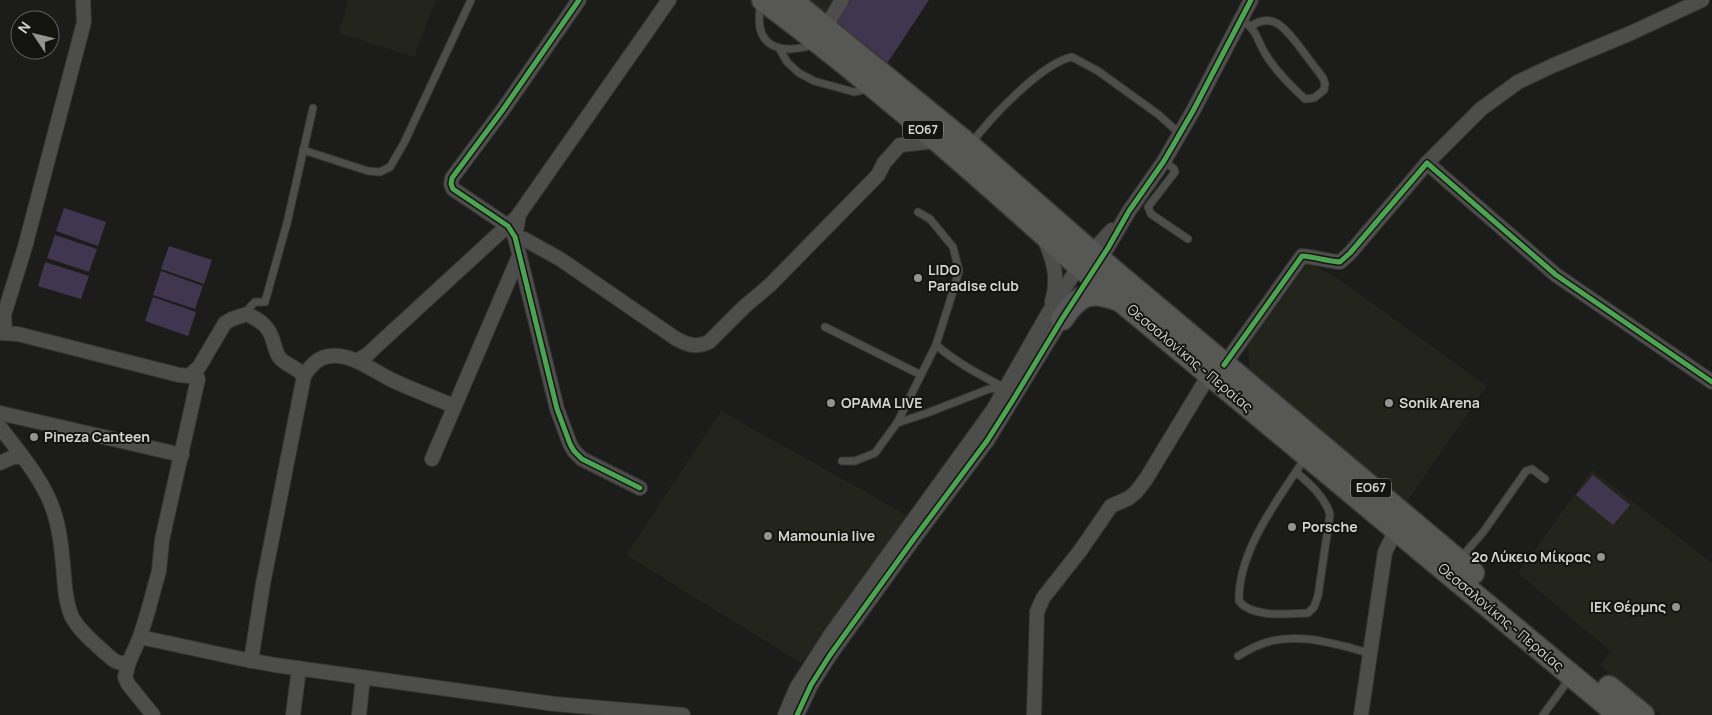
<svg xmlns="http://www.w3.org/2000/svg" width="1712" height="715" font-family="Manrope,sans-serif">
	<rect width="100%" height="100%" fill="#1c1d1a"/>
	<!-- built -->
	<g fill="#23241b">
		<path d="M348,0H436L414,57L339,33Z"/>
		<path d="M806,0H835L825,14Z"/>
		<path d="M1308,263L1336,277L1487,386L1403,507L1250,375L1248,346Z"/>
		<path d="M721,411L912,518L801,663L626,555Z"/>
		<path d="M1592,470L1712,563V715H1661L1600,666L1610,651L1518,573Z"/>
	</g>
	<!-- green -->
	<g fill="#413650">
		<path d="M848,0H929L886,65L836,22Z"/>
		<path d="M64,208L106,222L98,246L56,231Z"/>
		<path d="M55,235L97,249L89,272L47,258Z"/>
		<path d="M169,246L212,260L204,284L161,269Z"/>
		<path d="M45,262L89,276L81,299L38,286Z"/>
		<path d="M161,271L203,286L195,309L153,295Z"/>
		<path d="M153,297L196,312L188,336L145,321Z"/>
		<path d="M1593,475L1630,505L1613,525L1576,495Z"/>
	</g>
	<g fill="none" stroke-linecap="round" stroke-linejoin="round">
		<!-- service casing -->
		<g stroke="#363634" stroke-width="9">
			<g id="service">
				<path d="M761,4C752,47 779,55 814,45"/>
				<path d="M1242,19C1260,33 1257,44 1270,61C1280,75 1292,87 1305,99L1314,98L1324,90L1325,84L1323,78C1315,67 1307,57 1299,46C1286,30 1274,11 1251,26"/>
				<path d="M779,48L787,62L799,73L814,81L854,92L867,89"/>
				<path d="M971,144C990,118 1042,63 1072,57L1098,71L1159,115L1180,134"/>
				<path d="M303,150L368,171L380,172L390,167L404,143L471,0"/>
				<path d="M1164,161L1174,169L1175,172L1148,207L1151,214L1188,239"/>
				<path d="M247,314L250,307L255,302H265L287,223L313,108"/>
				<path d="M825,327L921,375"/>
				<path d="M936,345C957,363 980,375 1005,388"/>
				<path d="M897,423L927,413L989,389L1005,388"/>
				<path d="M842,461H855L875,453L897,423L936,345L950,301L959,271L953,247L930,219L918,212"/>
				<path d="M1296,472C1310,484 1324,496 1330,514L1318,596L1314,607L1308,613C1288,614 1252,618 1239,601C1238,550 1278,500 1305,458"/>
				<path d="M1460,559L1484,531L1526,471L1532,469L1545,479"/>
				<path d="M1238,656C1245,652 1251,648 1259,645C1295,630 1334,644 1370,653"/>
				<path d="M1543,715L1570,678"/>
			</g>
		</g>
		<!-- minor casing -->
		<g stroke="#363634" stroke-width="16">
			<g id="minor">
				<path d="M579,0L502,111L452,178L451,184L453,189L508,226L515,237L557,409L570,444L574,451L582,459L640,488"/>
				<path d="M826,27L842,0"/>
				<path d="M1427,163L1481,109L1518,82L1554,65L1631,33L1702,0"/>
				<path d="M519,214L515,237L524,239L560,259L675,338C687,345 696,348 709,342L744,307L770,285L878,175L884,163L900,145L936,141"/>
				<path d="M1045,241C1054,261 1059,279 1052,302"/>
				<path d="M1097,265L1129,211L1164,161L1193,111L1251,0"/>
				<path d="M0,333L18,334L179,375L189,376L199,367L225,323L232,319L247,314C261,321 269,326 273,341C275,347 276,352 279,357C285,365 297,367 304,376"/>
				<path d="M5,333L4,315L25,247L84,22L83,0"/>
				<path d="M356,361L367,355L382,341L517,217L669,0"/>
				<path d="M1224,365L1302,256C1315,257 1327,261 1340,262L1350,253L1427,163L1556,275L1712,382"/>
				<path d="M0,413L182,455"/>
				<path d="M0,427C18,451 40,476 51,504C60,526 62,552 64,576C65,589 66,604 72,617C79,630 92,641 103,651C111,658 117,666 129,662L140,637L148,611L159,571L162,540L198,379L194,372"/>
				<path d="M432,459L519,256"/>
				<path d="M0,463L13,457H22"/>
				<path d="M140,637L242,659L275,665L555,704L683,715"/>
				<path d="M251,661L263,584L304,376C310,366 318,357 330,356C353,353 374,372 394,381C414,390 434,398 454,406"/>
				<path d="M129,662L125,677L128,684L153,715"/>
				<path d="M293,715L299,668"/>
				<path d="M359,715L363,677"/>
				<path d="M785,715L797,687L831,634L993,410L1049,312L1079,266L1112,230"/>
				<path d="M797,715L811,685L830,655L913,540L987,441L1066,312"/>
				<path d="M1034,715L1037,612L1043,598L1080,551L1111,506L1129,498L1136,492L1146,479L1209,375"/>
				<path d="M1361,715L1385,552L1396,530"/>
			</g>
		</g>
		<!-- primary casing -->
		<g stroke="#363634" stroke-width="25">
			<g id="primary">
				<path d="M763,0C873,82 977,174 1079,266L1619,715"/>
				<path d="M791,0L970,146L1091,252L1473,573"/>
				<path d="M1062,319C1079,294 1090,289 1119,300"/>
				<path d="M1609,687L1643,715"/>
			</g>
		</g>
		<!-- service -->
		<use href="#service" stroke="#4d4e4c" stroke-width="7"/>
		<!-- minor -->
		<use href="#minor" stroke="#4d4e4c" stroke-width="14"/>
		<!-- primary -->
		<use href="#primary" stroke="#575755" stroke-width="22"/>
		<!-- cycleway casing -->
		<g stroke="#141510" stroke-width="8">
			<g id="cycleway">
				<path d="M579,0L502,111L452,178L451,184L453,189L508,226L515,237L557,409L570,444L574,451L582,459L640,488"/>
				<path d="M1224,365L1302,256C1315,257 1327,261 1340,262L1350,253L1427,163L1556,275L1712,382"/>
				<path d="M797,715L811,685L830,655L913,540L987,441L1013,400L1062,319L1108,248L1129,211L1164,161L1193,111L1251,0"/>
			</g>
		</g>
		<!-- cycleway -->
		<use href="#cycleway" stroke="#4ca352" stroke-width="5"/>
	</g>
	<!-- markers -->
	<g fill="#939490" stroke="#141510" stroke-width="2">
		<circle cx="918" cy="278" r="5"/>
		<circle cx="831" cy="403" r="5"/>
		<circle cx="1389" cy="403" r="5"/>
		<circle cx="34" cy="437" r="5"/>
		<circle cx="1292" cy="527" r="5"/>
		<circle cx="768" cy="536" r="5"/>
		<circle cx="1601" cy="557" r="5"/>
		<circle cx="1676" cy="607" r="5"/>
	</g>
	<g text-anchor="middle" stroke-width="4" stroke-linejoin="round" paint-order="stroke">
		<!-- shield labels -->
		<g fill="#141510" stroke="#9a9b96" stroke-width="1">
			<rect x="903" y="120.5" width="40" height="19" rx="4"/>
			<rect x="1351" y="478.5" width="40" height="19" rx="4"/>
		</g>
		<g font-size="12" font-weight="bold" fill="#d3d4d0">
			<text x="923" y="134">ΕΟ67</text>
			<text x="1371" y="492">ΕΟ67</text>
		</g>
		<!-- poi labels -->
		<g font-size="14" font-weight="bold" fill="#d3d4d0" stroke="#141510" text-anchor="start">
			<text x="928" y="275">LIDO<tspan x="928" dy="16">Paradise club</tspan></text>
			<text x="841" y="408">ΟΡΑΜΑ LIVE</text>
			<text x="1399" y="408">Sonik Arena</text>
			<text x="44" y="442">Pineza Canteen</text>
			<text x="1302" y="532">Porsche</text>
			<text x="778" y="541">Mamounia live</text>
			<text x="1591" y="562" text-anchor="end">2ο Λύκειο Μίκρας</text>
			<text x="1666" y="612" text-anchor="end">ΙΕΚ Θέρμης</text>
		</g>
		<!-- street labels -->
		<g font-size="14" fill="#d3d4d0" stroke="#141510">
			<text transform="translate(1190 358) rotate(40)" y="5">Θεσσαλονίκης - Περαίας</text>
			<text transform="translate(1501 617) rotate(40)" y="5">Θεσσαλονίκης - Περαίας</text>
		</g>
	</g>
	<!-- north arrow -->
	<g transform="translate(35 35) rotate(305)"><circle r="24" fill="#141510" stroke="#60615d"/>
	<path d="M0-4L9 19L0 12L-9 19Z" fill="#939490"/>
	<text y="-8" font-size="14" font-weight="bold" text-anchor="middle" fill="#d3d4d0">N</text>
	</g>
</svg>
